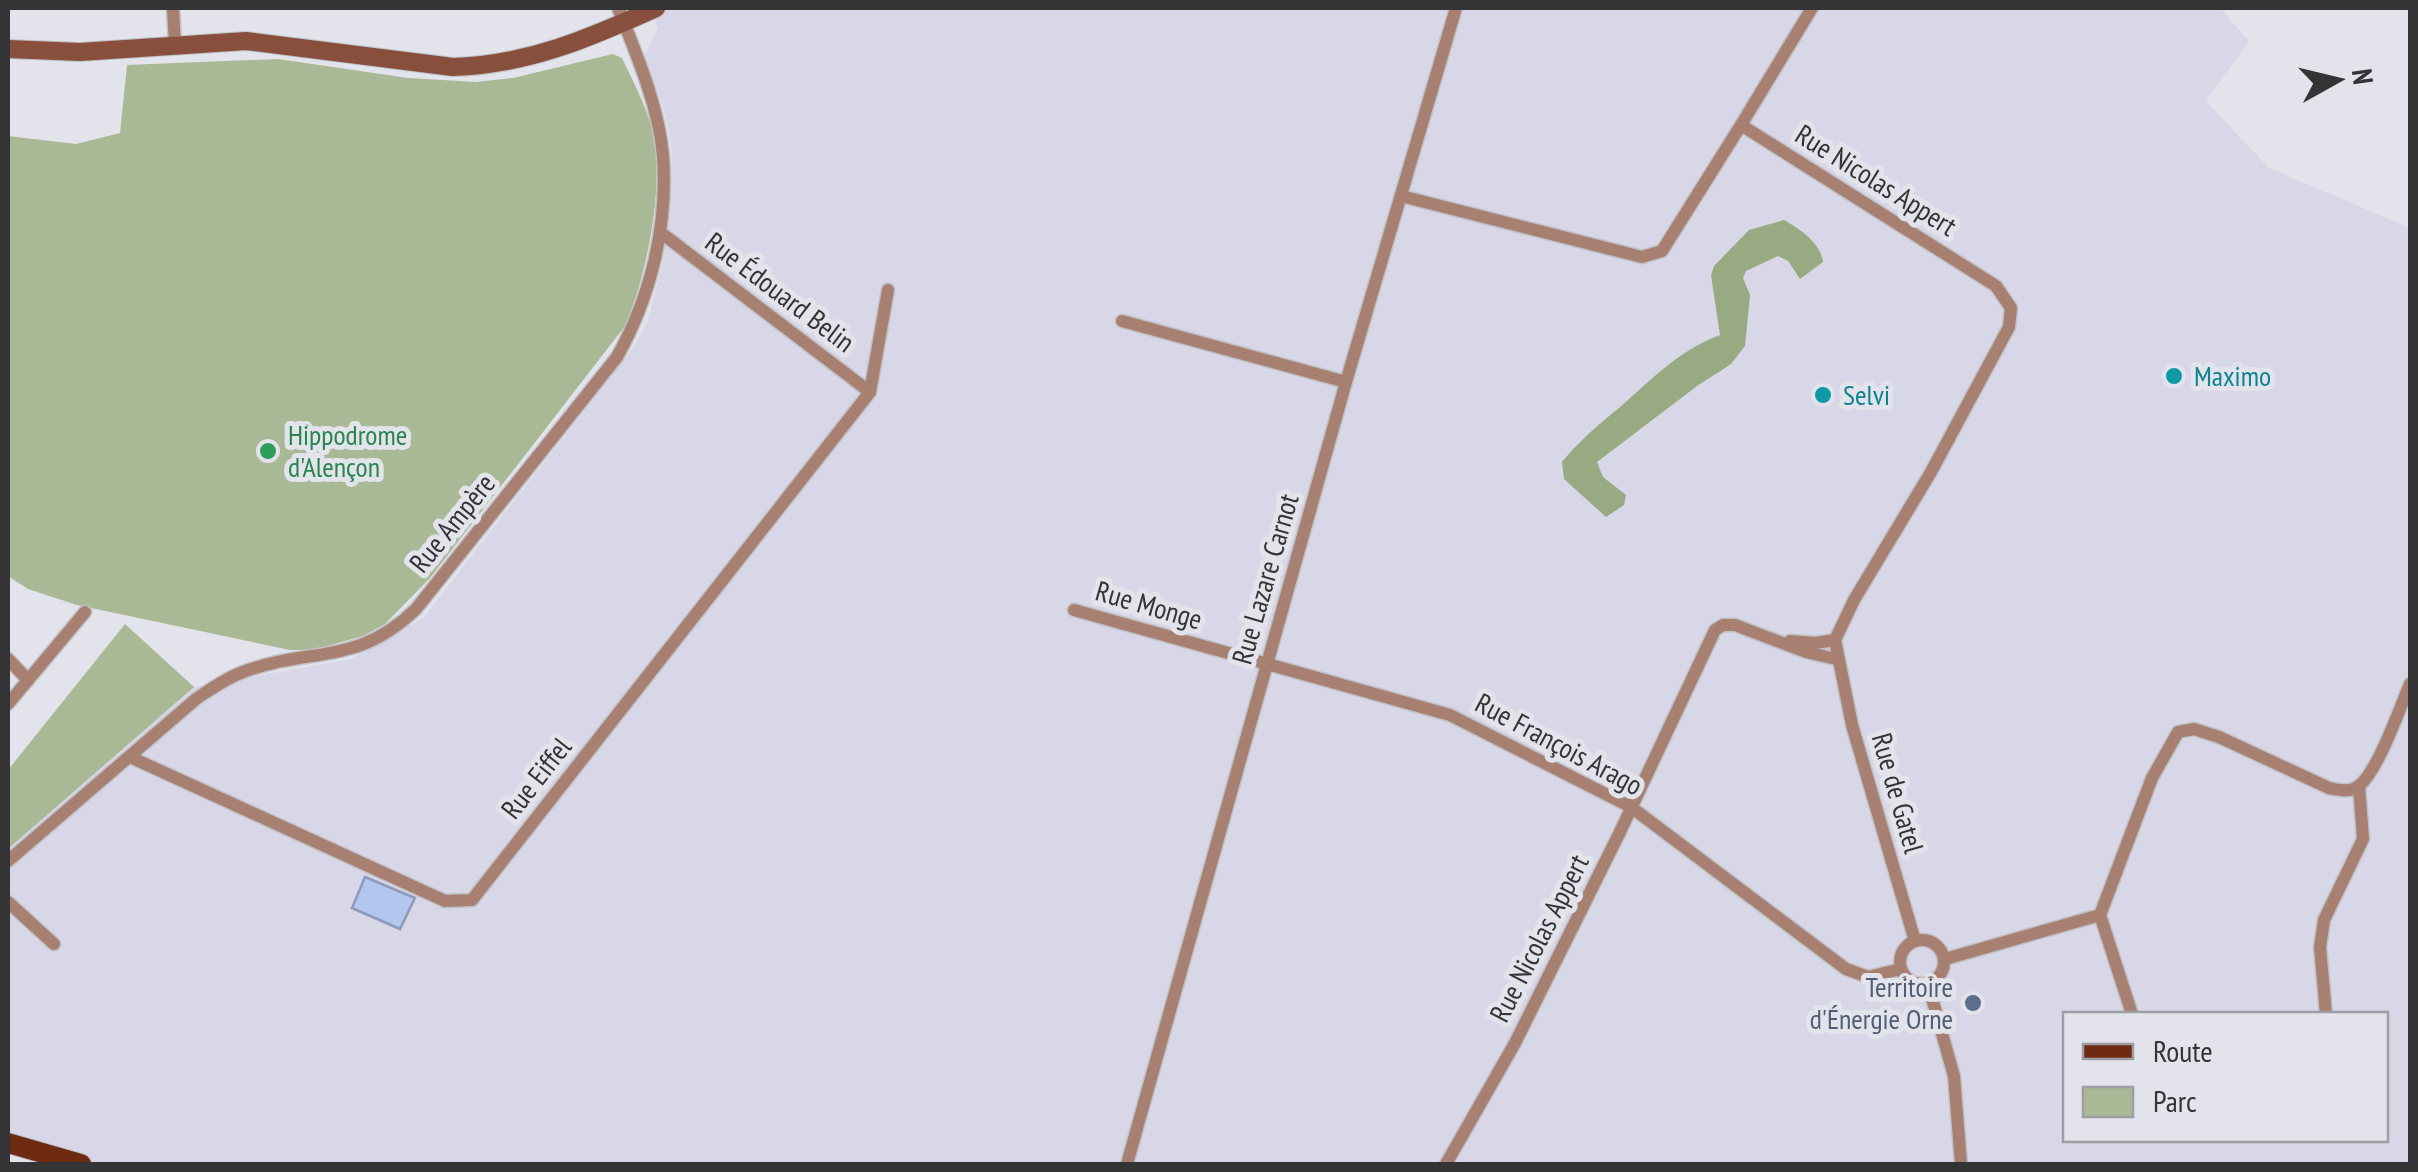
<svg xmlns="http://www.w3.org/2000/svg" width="2418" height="1172" font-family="'PT Sans Narrow',sans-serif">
	<rect width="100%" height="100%" fill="#e3e3eb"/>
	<!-- built -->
	<path fill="#d8d7e7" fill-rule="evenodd" d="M650,8H2220L2249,41L2206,101L2269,168L2410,228V1164H52L8,1150V849L194,687L352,659L423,618L633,348L648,321L664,256L672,162L670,134L662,104L644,56L658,28ZM2066,1014H2386V1140H2066Z"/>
	<!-- green -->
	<g fill="#a9b995">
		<path d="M613,54L622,58C635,86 651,114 655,144C662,199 646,276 625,326L430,578L385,624L363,636L313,650H290L77,605L28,589L8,576V136L76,144L120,133L127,65L278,59L408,78L476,82L513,78Z"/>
		<path d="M125,624L194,687L8,849V770Z"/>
	</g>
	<!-- forest -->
	<path fill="#98aa81" d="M1784,220C1800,229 1821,243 1823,262L1800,279L1788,261L1778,256L1746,271L1743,278L1750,295L1745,346L1731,364L1697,386L1597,462L1603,477L1626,495L1624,505L1606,517L1564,479L1562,462C1579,441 1598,425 1619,408C1651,380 1679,350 1720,335L1711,275L1714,266L1749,230Z"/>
	<!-- water -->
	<path fill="#b3c6ef" stroke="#8d9ab8" stroke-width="2.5" d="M365,877L415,898L400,929L352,908Z"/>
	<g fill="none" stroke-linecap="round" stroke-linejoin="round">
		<!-- street casing -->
		<g stroke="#c0c0c7" stroke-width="15">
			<g id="street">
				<path d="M173,8L175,45"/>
				<path d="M1741,125L1812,8"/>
				<path d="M1401,196L1642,257L1662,251L1741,125L1996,286L2011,308L2009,327L1931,472L1854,600L1835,640L1852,725L1915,941"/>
				<path d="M660,232L870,392"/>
				<path d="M1122,321L1346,382"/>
				<path d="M1074,610L1450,715L1631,807L1846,969L1868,977L1901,969"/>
				<path d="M1790,641L1815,643L1835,640"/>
				<path d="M8,659L28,680"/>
				<path d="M8,704L85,612"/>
				<path d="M130,757L445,901L472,900L870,392L888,290"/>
				<path d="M8,861L196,699C211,689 226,678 243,672C312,646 356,667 416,609L617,357C651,296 668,226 663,156C659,107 636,53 618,8"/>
				<path d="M8,902L54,944"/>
				<path d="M2100,915L2152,778L2178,732L2194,729L2219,737L2329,788C2340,790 2351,793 2360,785C2378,770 2400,708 2410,684"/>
				<circle cx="1922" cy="962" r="22"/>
				<path d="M1945,959L2100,915L2132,1014"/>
				<path d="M1928,984L1954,1076L1961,1164"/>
				<path d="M2326,1014L2320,947L2324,920L2363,839L2359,786"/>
				<path d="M1127,1164L1346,382L1456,8"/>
				<path d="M1446,1164L1515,1043L1619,834L1715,630L1723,625H1735L1806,652L1836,659"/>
			</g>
		</g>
		<!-- secondary casing -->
		<g stroke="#c0c0c7" stroke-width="20">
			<path id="secondary" d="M8,49L80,52L246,41L453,67C527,65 590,38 656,8"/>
		</g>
		<!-- primary casing -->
		<g stroke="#c0c0c7" stroke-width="22">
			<path id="primary" d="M8,1143L81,1164"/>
		</g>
		<!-- street -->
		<use href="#street" stroke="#a88072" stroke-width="12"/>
		<!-- secondary -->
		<use href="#secondary" stroke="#884f3c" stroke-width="18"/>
		<!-- primary -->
		<use href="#primary" stroke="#6e2b12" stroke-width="20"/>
	</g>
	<!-- markers -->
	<g fill="#0f9aa8" stroke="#e3e3eb" stroke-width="4">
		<circle cx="2174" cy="376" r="10"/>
		<circle cx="1823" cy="395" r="10"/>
	</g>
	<circle fill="#2e9e5b" stroke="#e3e3eb" stroke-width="4" cx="268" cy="451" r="10"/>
	<circle fill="#5c6f8a" stroke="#e3e3eb" stroke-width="4" cx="1973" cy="1003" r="10"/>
	<g text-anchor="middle" stroke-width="10" stroke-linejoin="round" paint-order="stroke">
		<!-- street labels -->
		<g font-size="28" fill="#343437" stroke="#e3e3eb">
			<text transform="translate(1876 180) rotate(32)" y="10">Rue Nicolas Appert</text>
			<text transform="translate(780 292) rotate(37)" y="10">Rue Édouard Belin</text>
			<text transform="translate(452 523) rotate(-51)" y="10">Rue Ampère</text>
			<text transform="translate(1265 579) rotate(-74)" y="10">Rue Lazare Carnot</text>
			<text transform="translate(1149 605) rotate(16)" y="10">Rue Monge</text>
			<text transform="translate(1559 744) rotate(28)" y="10">Rue François Arago</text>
			<text transform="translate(536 778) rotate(-52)" y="10">Rue Eiffel</text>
			<text transform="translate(1898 793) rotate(74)" y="10">Rue de Gatel</text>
			<text transform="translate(1539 938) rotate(-63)" y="10">Rue Nicolas Appert</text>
		</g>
		<!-- culture labels -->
		<g font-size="28" fill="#0d838f" stroke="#e3e3eb" text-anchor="start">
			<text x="2194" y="386">Maximo</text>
			<text x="1843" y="405">Selvi</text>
		</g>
		<!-- leisure labels -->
		<g font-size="28" fill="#27864d" stroke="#e3e3eb" text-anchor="start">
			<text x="288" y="445">Hippodrome<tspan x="288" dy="32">d'Alençon</tspan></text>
		</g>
		<!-- service labels -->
		<g font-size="28" fill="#4e5e75" stroke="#e3e3eb" text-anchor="end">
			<text x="1953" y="997">Territoire<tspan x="1953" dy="32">d'Énergie Orne</tspan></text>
		</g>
	</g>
	<!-- border -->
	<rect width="2418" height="1172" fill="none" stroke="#343437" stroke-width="20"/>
	<!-- legend -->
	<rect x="2063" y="1012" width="325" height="130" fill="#e3e3eb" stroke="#9d9da3" stroke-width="2.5"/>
	<rect x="2083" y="1044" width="50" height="15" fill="#6e2b12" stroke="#9d9da3" stroke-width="2.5"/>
	<text x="2153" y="1062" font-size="30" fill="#343437">Route</text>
	<rect x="2083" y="1087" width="50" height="30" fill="#a9b995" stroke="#9d9da3" stroke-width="2.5"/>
	<text x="2153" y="1112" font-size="30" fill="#343437">Parc</text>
	<!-- north arrow -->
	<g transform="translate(2338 80) rotate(82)" stroke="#e3e3eb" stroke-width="8" paint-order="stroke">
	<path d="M0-8L18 38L0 25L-18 38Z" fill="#343437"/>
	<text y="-15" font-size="28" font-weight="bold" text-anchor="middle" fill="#343437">N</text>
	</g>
</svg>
